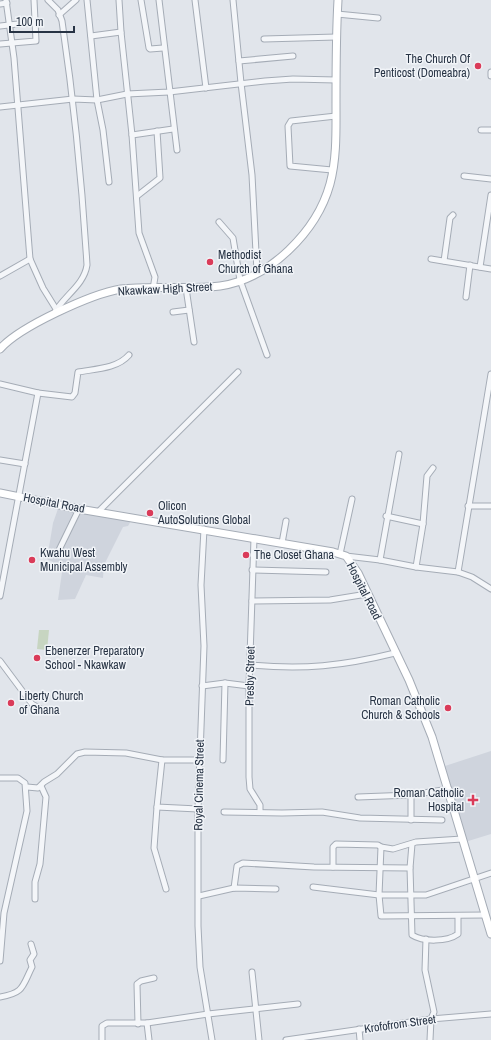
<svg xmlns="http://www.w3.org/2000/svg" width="491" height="1040" font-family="'Archivo Narrow',sans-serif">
	<rect width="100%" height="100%" fill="#e1e5eb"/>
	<!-- built -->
	<g fill="#cfd4dd">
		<path d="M59,506L132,519L128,526L123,527L104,565L103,578L86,575L75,599L58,600L62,572L55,567L53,562L47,559L53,523Z"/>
		<path d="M491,751V834L465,842L445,766Z"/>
	</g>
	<!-- pitch -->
	<path fill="#c7d5c1" d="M39,630H49L47,650L37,649Z"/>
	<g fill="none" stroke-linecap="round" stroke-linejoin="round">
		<!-- street casing -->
		<g stroke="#a5acb6" stroke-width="7">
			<g id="street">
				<path d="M6,0L14,58L30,259L43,288L56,309"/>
				<path d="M48,0L58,10L62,21C74,102 82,183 87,265C84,286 62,297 54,314"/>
				<path d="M87,0L97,100L103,130L109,182"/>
				<path d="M119,0L121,32L132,135L139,233L155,277L153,289"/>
				<path d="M141,0L149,48L150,49L163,48"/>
				<path d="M159,0L177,150"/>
				<path d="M195,0L206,88"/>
				<path d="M233,0L241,83L252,175L257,272"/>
				<path d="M0,4L7,3"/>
				<path d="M337,14L378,18"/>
				<path d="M59,15L76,0"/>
				<path d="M0,26L35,22"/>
				<path d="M91,36L121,32"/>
				<path d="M264,39L336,37"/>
				<path d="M0,44L36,41L34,0"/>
				<path d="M239,61L293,56"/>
				<path d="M491,72V76"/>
				<path d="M0,107L73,99L97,100L127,94L169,92L265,81L293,79L336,80"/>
				<path d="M481,130H491"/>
				<path d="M132,135L173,129"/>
				<path d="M332,170L290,166L288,126L291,121L336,116"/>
				<path d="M464,176L491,179"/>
				<path d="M137,196L160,178L157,131"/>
				<path d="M219,222L233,238L240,280L267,355"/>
				<path d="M431,259L491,269"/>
				<path d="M444,261L450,218L453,215"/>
				<path d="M480,267L491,195"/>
				<path d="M0,276L30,259"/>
				<path d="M186,288L194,342"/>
				<path d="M466,297L470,265"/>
				<path d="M173,312L189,310"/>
				<path d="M0,384L38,393L0,596"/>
				<path d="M38,393L72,397L75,393L78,372C94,369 117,369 129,355"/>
				<path d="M0,460L25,464"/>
				<path d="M468,506H491"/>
				<path d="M99,511L238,372"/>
				<path d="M386,516L423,524"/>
				<path d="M204,529L201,585L204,646L198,809V926L200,967L212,1040"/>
				<path d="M254,538L249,686V777L250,789L260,805V812"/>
				<path d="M282,543L286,521"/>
				<path d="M58,552L79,509"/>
				<path d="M340,554L352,499"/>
				<path d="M346,556L380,560L416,567L458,572L491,374"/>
				<path d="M380,560L399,454"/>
				<path d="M416,567L423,524L427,476L433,468"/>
				<path d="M252,570L326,572"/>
				<path d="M458,572L472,577L491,589"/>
				<path d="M252,601L330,600L367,594"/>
				<path d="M0,661L32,704L41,709"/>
				<path d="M250,665C304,670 342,666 395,653"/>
				<path d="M202,686L225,683L249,686"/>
				<path d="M162,760L157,807L198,809"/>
				<path d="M223,760L225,683"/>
				<path d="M0,778H18L25,783L27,811L4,913L0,961"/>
				<path d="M27,787L38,788L44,782L57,774L77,754L85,752L126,753L162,760H200"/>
				<path d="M358,797L411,795L449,789"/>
				<path d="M157,807L154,848L166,889"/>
				<path d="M224,812L282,813L322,812L360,818L442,820"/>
				<path d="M411,820V795"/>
				<path d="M412,844L410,868L412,935C423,942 447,942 458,934V916"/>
				<path d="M381,847L393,849L416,842L462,839"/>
				<path d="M333,867V847L336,844L378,845L381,847L379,895L381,916L485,915"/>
				<path d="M313,887L379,895H426L491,873"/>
				<path d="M234,888L237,866L243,863L314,867L410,868"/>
				<path d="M199,896L234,888L276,889"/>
				<path d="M35,899V882L40,864L46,797L41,786"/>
				<path d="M426,939L425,970L434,1012L431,1019L430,1040"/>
				<path d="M252,972L259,1040"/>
				<path d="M0,997C24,993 22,987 32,967L30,960L34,954L31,944"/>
				<path d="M147,1023L149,1040"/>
				<path d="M138,1024L137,984L141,981L154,978"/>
				<path d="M359,1029L360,1040"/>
				<path d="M102,1040V1026L107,1023H147L208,1014L298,1004"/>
				<path d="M286,1040L431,1019L491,1014"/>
			</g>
		</g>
		<!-- secondary casing -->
		<g stroke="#a5acb6" stroke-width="9">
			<g id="secondary">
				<path d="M0,349C19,327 91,294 121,289C153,285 187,290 220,286C270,279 317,231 330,184C337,158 336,130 336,103C336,68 336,34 338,0"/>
				<path d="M0,493L79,509L333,552L346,556L358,573L409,680L432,737L491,934"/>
			</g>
		</g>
		<!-- street -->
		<use href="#street" stroke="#f4f6f9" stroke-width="5"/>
		<!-- secondary -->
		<use href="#secondary" stroke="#fff" stroke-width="7"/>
	</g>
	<!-- markers -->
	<g fill="#da3b59" stroke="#f1f4f8" stroke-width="1.5">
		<circle cx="478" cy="66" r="4"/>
		<circle cx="210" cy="262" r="4"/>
		<circle cx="150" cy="513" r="4"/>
		<circle cx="246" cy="555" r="4"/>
		<circle cx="32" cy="560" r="4"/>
		<circle cx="37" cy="658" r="4"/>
		<circle cx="11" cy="703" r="4"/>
		<circle cx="448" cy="708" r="4"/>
		<path d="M471 794h4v4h4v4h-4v4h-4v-4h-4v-4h4z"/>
	</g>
	<g text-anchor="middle" stroke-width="3" stroke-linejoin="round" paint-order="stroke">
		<!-- poi labels -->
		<g font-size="12" fill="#273344" stroke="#f1f4f8" text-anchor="start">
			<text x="470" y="63" text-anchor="end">The Church Of<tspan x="470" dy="14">Penticost (Domeabra)</tspan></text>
			<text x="218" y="259">Methodist<tspan x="218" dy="14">Church of Ghana</tspan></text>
			<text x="158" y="510">Olicon<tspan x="158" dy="14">AutoSolutions Global</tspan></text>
			<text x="40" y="557">Kwahu West<tspan x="40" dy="14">Municipal Assembly</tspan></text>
			<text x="254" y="559">The Closet Ghana</text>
			<text x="45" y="655">Ebenerzer Preparatory<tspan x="45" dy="14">School - Nkawkaw</tspan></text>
			<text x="19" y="700">Liberty Church<tspan x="19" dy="14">of Ghana</tspan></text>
			<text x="440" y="705" text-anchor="end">Roman Catholic<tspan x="440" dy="14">Church &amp; Schools</tspan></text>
			<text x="464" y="797" text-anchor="end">Roman Catholic<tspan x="464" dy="14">Hospital</tspan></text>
		</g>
		<!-- street labels -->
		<g font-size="12" fill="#273344" stroke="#f1f4f8">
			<text transform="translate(165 289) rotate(-3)" y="4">Nkawkaw High Street</text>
			<text transform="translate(54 503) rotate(11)" y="4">Hospital Road</text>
			<text transform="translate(364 591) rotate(63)" y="4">Hospital Road</text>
			<text transform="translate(250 676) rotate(-89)" y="4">Presby Street</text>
			<text transform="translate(199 785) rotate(-89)" y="4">Royal Cinema Street</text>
			<text transform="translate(400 1024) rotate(-8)" y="4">Krofofrom Street</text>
		</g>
	</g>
	<!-- scale -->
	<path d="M10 26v6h64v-6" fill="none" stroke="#273344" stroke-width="2"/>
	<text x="16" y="26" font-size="12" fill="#273344" stroke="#f1f4f8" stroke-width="3" paint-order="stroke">100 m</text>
</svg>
